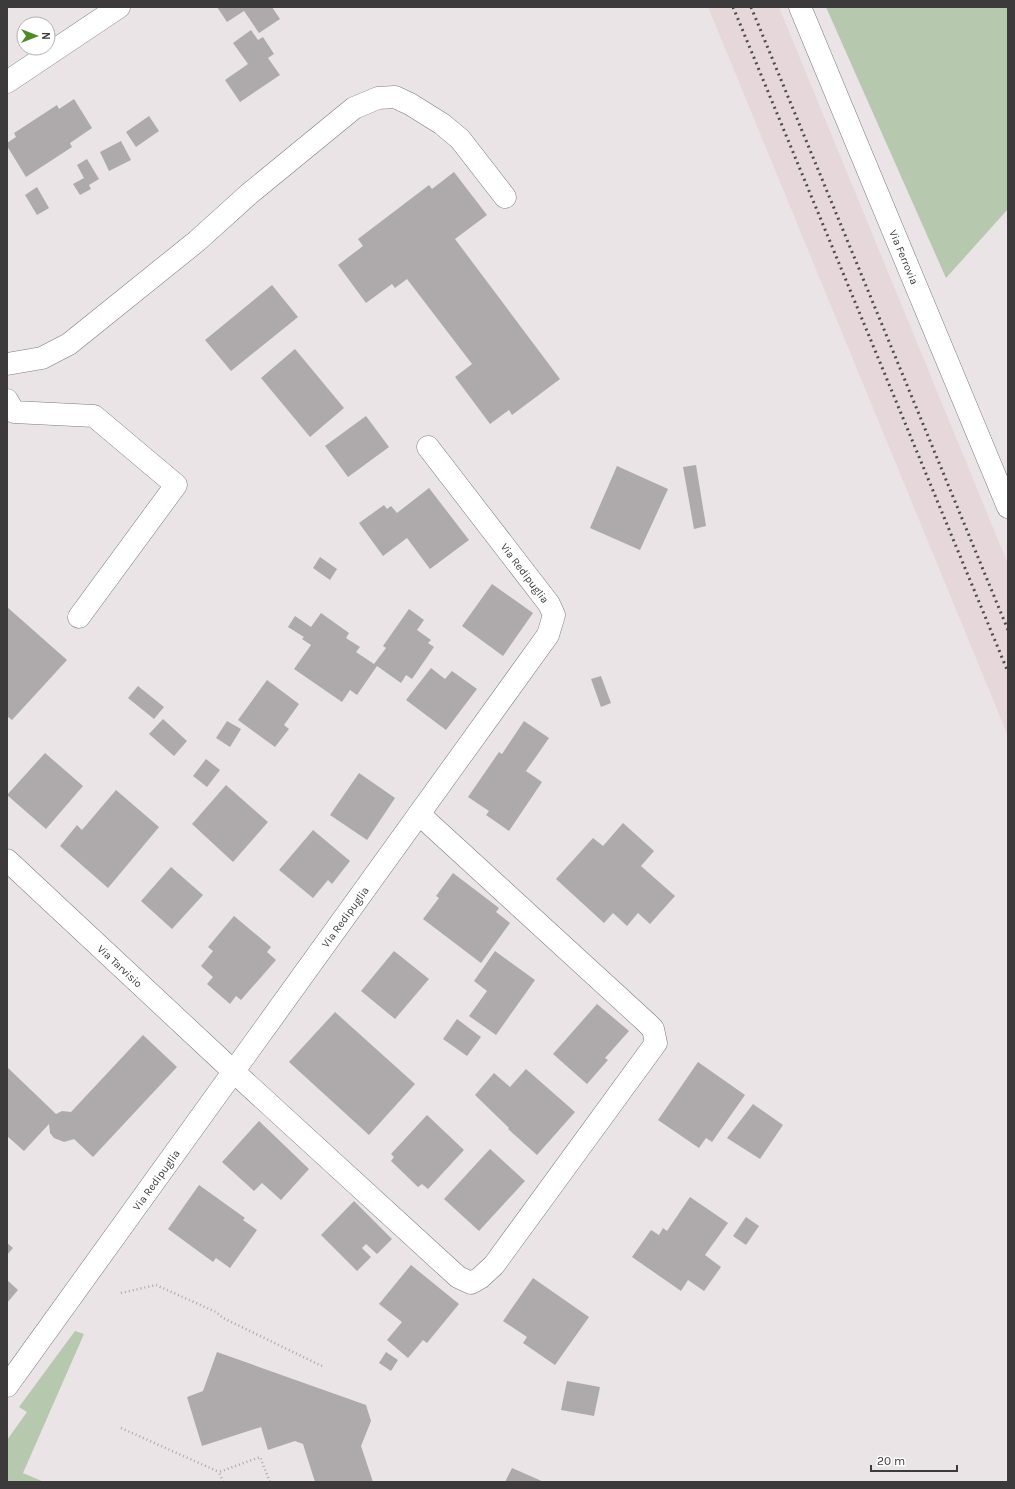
<svg xmlns="http://www.w3.org/2000/svg" width="1015" height="1489" font-family="Karla,sans-serif">
	<rect width="100%" height="100%" fill="#eae4e6"/>
	<!-- built -->
	<path fill="#e6d7da" d="M708,7H779L1008,564V736Z"/>
	<!-- green -->
	<g fill="#b6c9ae">
		<path d="M826,7H1008V209L946,278Z"/>
		<path d="M75,1331L84,1334L23,1473L44,1482H7V1440L27,1412L19,1407Z"/>
	</g>
	<!-- building -->
	<g fill="#aea9aa">
		<path d="M217,7H272L280,19L259,33L244,11L227,22Z"/>
		<path d="M251,30L258,40L263,37L274,54L268,58L280,75L240,102L225,80L248,64L233,43Z"/>
		<path d="M74,99L92,128L70,143L72,147L26,177L7,146V143L16,137L14,133L57,105L59,109Z"/>
		<path d="M149,116L159,131L136,147L126,132Z"/>
		<path d="M121,141L131,160L109,171L100,152Z"/>
		<path d="M87,159L99,179L89,185L91,189L80,195L73,184L84,178L77,165Z"/>
		<path d="M454,172L487,215L455,239L560,379L512,415L509,410L490,424L455,377L472,364L407,279L395,288L392,284L366,303L338,265L363,246L358,239L429,185L432,189Z"/>
		<path d="M37,187L49,208L37,215L25,195Z"/>
		<path d="M272,285L298,317L231,371L205,340Z"/>
		<path d="M295,349L344,408L310,437L261,378Z"/>
		<path d="M366,416L389,447L348,477L325,446Z"/>
		<path d="M696,465L706,526L694,529L683,467Z"/>
		<path d="M617,466L668,489L640,550L590,528Z"/>
		<path d="M429,488L469,540L430,569L407,538L383,556L359,523L384,505L387,509L391,506L397,513Z"/>
		<path d="M320,557L337,569L330,580L313,568Z"/>
		<path d="M492,584L533,613L503,656L462,626Z"/>
		<path d="M7,607L67,660L12,720L7,716Z"/>
		<path d="M409,609L424,620L417,630L431,640L428,643L434,647L412,679L406,675L401,683L377,666L357,695L350,690L342,702L294,669L311,645L302,639L304,637L288,627L295,616L311,627L321,613L349,633L346,638L360,647L356,652L374,664L386,648L383,646Z"/>
		<path d="M431,668L445,679L452,671L477,689L446,730L406,700Z"/>
		<path d="M601,676L611,703L601,707L591,679Z"/>
		<path d="M267,680L299,704L284,725L289,729L275,747L238,720Z"/>
		<path d="M138,686L164,707L154,719L128,698Z"/>
		<path d="M163,719L187,741L174,756L149,734Z"/>
		<path d="M227,721L241,729L230,747L216,738Z"/>
		<path d="M524,721L549,738L526,771L542,782L509,831L486,815L489,811L468,797L499,752L502,754Z"/>
		<path d="M45,753L83,786L46,829L7,795Z"/>
		<path d="M206,759L220,770L207,787L193,776Z"/>
		<path d="M359,773L395,798L367,840L330,815Z"/>
		<path d="M226,785L268,822L233,862L192,824Z"/>
		<path d="M116,790L159,827L108,888L60,846L77,825L82,830Z"/>
		<path d="M623,823L654,851L641,866L675,896L650,924L638,913L627,926L613,913L604,923L556,879L593,838L603,846Z"/>
		<path d="M313,830L350,861L332,884L328,880L313,898L279,870Z"/>
		<path d="M171,867L203,895L172,929L141,901Z"/>
		<path d="M453,873L499,908L496,912L510,923L481,963L423,919L439,898L436,896Z"/>
		<path d="M234,916L271,947L267,952L276,960L241,1000L236,996L230,1004L207,984L213,977L201,966L213,951L208,947Z"/>
		<path d="M394,951L429,979L395,1019L361,991Z"/>
		<path d="M495,951L535,980L496,1035L469,1016L487,991L474,981Z"/>
		<path d="M597,1004L629,1031L605,1058L608,1060L587,1084L553,1054Z"/>
		<path d="M335,1012L415,1084L369,1135L289,1062Z"/>
		<path d="M457,1019L481,1037L467,1056L443,1039Z"/>
		<path d="M143,1035L177,1067L93,1157L74,1139L64,1142L54,1138L50,1133L49,1124L24,1151L7,1136V1067L56,1114L62,1111L71,1112Z"/>
		<path d="M698,1062L745,1095L712,1142L706,1138L699,1148L658,1120Z"/>
		<path d="M526,1069L575,1112L537,1155L508,1129L509,1128L475,1095L494,1073L510,1087Z"/>
		<path d="M753,1104L783,1125L760,1159L727,1138Z"/>
		<path d="M427,1115L464,1150L428,1189L422,1184L418,1187L391,1161L394,1157L391,1154Z"/>
		<path d="M259,1121L309,1169L281,1200L262,1183L254,1191L222,1162Z"/>
		<path d="M490,1149L525,1181L479,1231L444,1199Z"/>
		<path d="M199,1185L245,1218L243,1220L257,1230L230,1268L216,1258L213,1262L168,1229Z"/>
		<path d="M690,1197L728,1223L705,1255L721,1267L704,1291L688,1280L681,1291L632,1257L651,1230L659,1235L663,1228L667,1231Z"/>
		<path d="M354,1201L392,1239L377,1254L366,1244L362,1248L371,1257L357,1271L321,1235Z"/>
		<path d="M746,1217L759,1226L746,1245L733,1236Z"/>
		<path d="M7,1243L13,1248L7,1255Z"/>
		<path d="M411,1265L459,1304L427,1343L423,1340L408,1358L387,1340L402,1322L379,1304Z"/>
		<path d="M533,1278L589,1317L555,1365L523,1343L527,1337L503,1321Z"/>
		<path d="M7,1280L18,1290L7,1303Z"/>
		<path d="M217,1352L366,1405L371,1421L361,1446L373,1482H315L303,1444L295,1441L268,1450L261,1427L202,1446L187,1397L203,1391Z"/>
		<path d="M386,1352L398,1360L391,1371L379,1363Z"/>
		<path d="M567,1381L600,1387L594,1416L561,1410Z"/>
		<path d="M512,1468L544,1482H505Z"/>
	</g>
	<g fill="none" stroke-linecap="round" stroke-linejoin="round">
		<!-- minor casing -->
		<g stroke="#807a7b" stroke-width="23">
			<g id="minor">
				<path d="M800,7L1008,507"/>
				<path d="M7,82L119,7"/>
				<path d="M7,364L42,358L69,344L197,241L249,194L354,108L378,98L395,97L410,104L442,124L460,139L505,197"/>
				<path d="M7,400L14,412L94,416L176,485L79,617"/>
				<path d="M7,860L233,1071L458,1277L471,1283L480,1278L494,1265L656,1043L653,1029L646,1022L419,814"/>
				<path d="M7,1386L548,635L554,615L549,604L428,447"/>
			</g>
		</g>
		<!-- path -->
		<g stroke="#aca7a9" stroke-width="2.5" stroke-dasharray="1 3" stroke-linecap="butt">
			<path d="M121,1293L156,1285L216,1312L223,1318L322,1366"/>
			<path d="M121,1428L219,1472"/>
			<path d="M223,1482L219,1472L260,1457L270,1482"/>
		</g>
		<!-- minor -->
		<use href="#minor" stroke="#fff" stroke-width="22"/>
		<!-- rail -->
		<g stroke="#4e4c4c" stroke-width="3" stroke-dasharray="2 4" stroke-linecap="butt">
			<path d="M733,7L1008,672"/>
			<path d="M751,7L1008,630"/>
		</g>
	</g>
	<g text-anchor="middle" stroke-width="3.5" stroke-linejoin="round" paint-order="stroke">
		<!-- street labels -->
		<g font-size="11" fill="#3c3a3a" stroke="#fff">
			<text transform="translate(904 257) rotate(67)" y="4">Via Ferrovia</text>
			<text transform="translate(525 573) rotate(53)" y="4">Via Redipuglia</text>
			<text transform="translate(345 917) rotate(-54)" y="4">Via Redipuglia</text>
			<text transform="translate(120 966) rotate(43)" y="4">Via Tarvisio</text>
			<text transform="translate(156 1180) rotate(-54)" y="4">Via Redipuglia</text>
		</g>
	</g>
	<!-- border -->
	<rect width="1015" height="1489" fill="none" stroke="#3c3a3a" stroke-width="16"/>
	<!-- north arrow -->
	<g transform="translate(36 36) rotate(90)"><circle r="19" fill="#ffffff" stroke="#b1b0b0"/>
	<path d="M0-3L7 15L0 10L-7 15Z" fill="#4e8a29"/>
	<text y="-6" font-size="11" font-weight="bold" text-anchor="middle" fill="#3c3a3a">N</text>
	</g>
	<!-- scale -->
	<path d="M871 1465v6h86v-6" fill="none" stroke="#3c3a3a" stroke-width="2"/>
	<text x="877" y="1465" font-size="12" fill="#3c3a3a" stroke="#ffffff" stroke-width="3" paint-order="stroke">20 m</text>
</svg>
